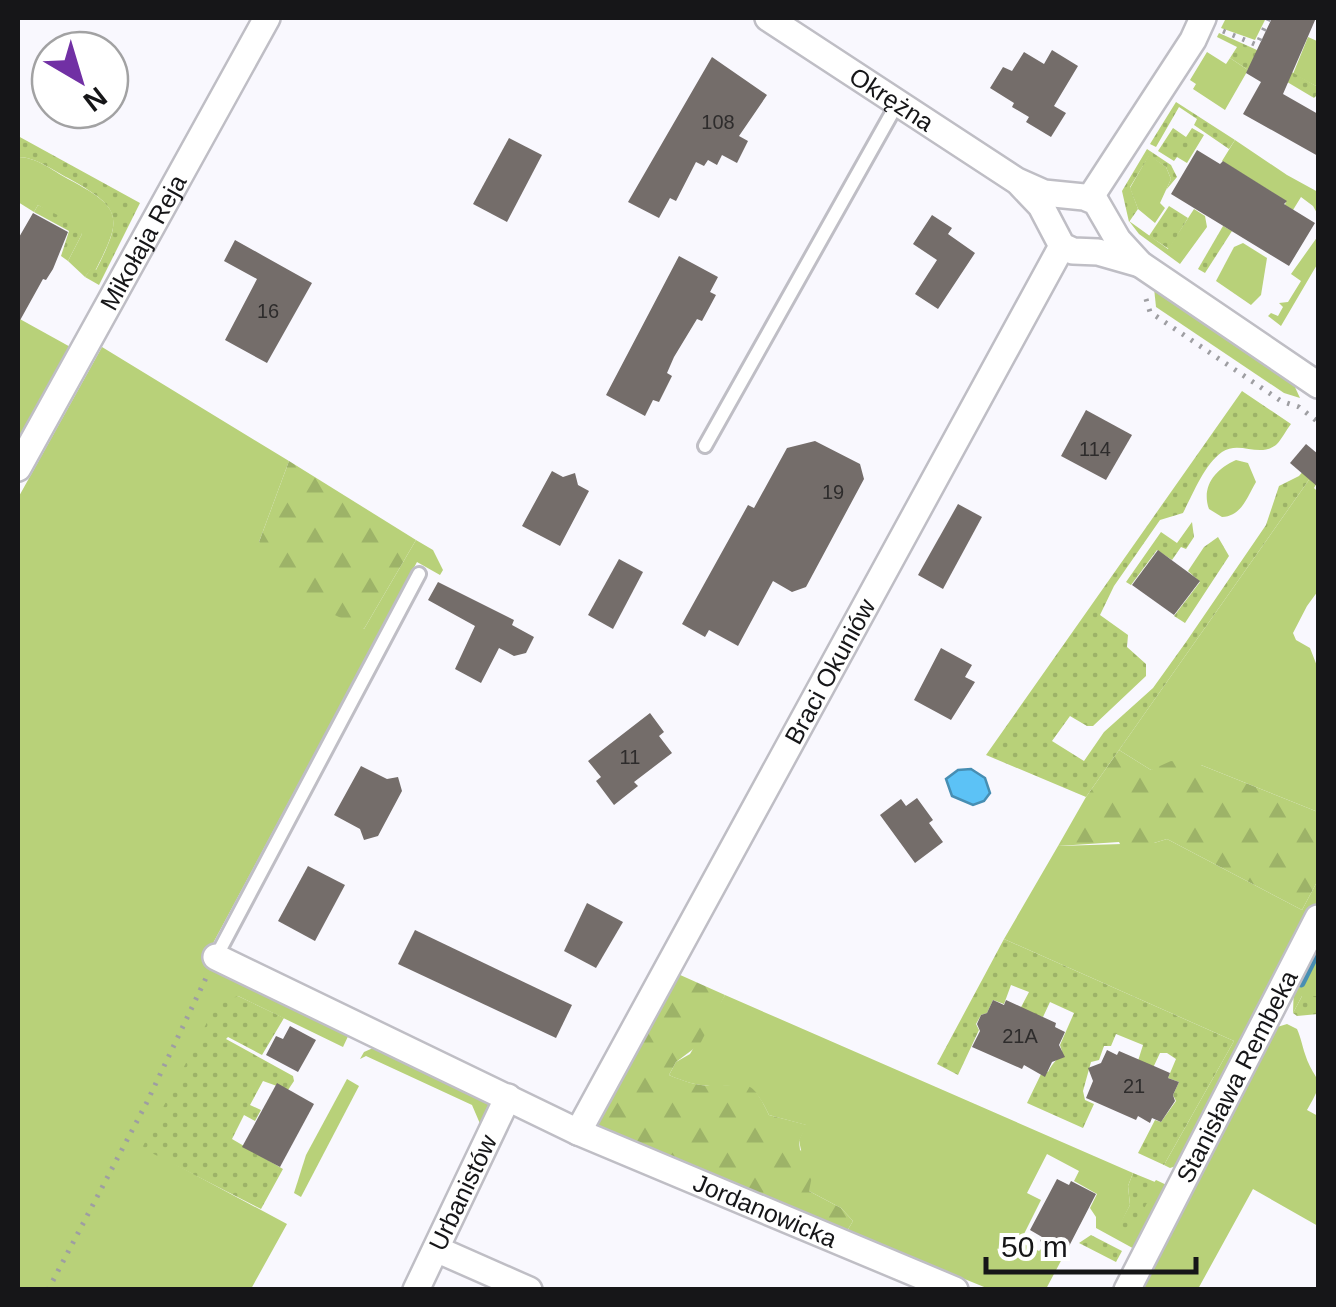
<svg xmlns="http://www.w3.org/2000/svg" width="1336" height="1307" font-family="Helvetica,sans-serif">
	<defs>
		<pattern id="forest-firs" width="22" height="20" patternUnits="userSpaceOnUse" patternTransform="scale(2.5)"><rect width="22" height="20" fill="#b8d179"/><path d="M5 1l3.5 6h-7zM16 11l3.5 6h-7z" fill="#9db368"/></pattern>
		<pattern id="garden-dots" width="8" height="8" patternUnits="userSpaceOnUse" patternTransform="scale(2.5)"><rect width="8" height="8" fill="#b8d179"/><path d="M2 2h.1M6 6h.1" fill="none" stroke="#9db368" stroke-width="1.8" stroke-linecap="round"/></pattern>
	</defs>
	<rect width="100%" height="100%" fill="#f9f8fe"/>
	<!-- green -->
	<g fill="#b8d179">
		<path d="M1226,18H1266L1255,40L1221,28Z"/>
		<path d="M1308,37L1317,41L1318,39V87L1293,74Z"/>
		<path d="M1207,52L1226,64L1230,58L1248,70L1225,110L1193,89L1196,84L1190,80Z"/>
		<path d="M1235,140L1287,175L1318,192V215L1313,206L1301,197L1293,210L1285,205L1286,201L1222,161Z"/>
		<path d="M1149,155L1166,167L1171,179L1160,203L1165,208L1155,223L1138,209L1130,188Z"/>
		<path d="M18,157C36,157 52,170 68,179C123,208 123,217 95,271L91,269L85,277L68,261L82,234L38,205L34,212L18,202L20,194L18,191Z"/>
		<path d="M1194,209L1205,216L1207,227L1180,264L1139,234L1129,221L1168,249Z"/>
		<path d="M1318,236V263L1281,326L1268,316L1271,313L1278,316L1283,307L1279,303L1288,302L1301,281L1291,274Z"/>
		<path d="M1243,243L1267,258L1261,295L1251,305L1216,281L1234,247Z"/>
		<path d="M1154,288L1294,385L1300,398L1284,393L1156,307Z"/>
		<path d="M18,318L74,349L18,446Z"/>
		<path d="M102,347L289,461L259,542L364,629L416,540L433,550L443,570L440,575L417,562L203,962L351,1030L343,1047L238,996L143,1147L287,1224L251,1289L18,1290V498Z"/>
		<path d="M1236,460L1248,463L1256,482C1247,497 1242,516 1222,517L1209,509C1201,487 1215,469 1236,460Z"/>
		<path d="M1318,467V481L1314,488L1318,492V591L1307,606L1293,633L1296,640L1310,648L1317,666L1318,812L1201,765L1151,770L1119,750Z"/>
		<path d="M1167,839L1302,910L1318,880V905L1191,1156L1186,1163L1170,1168L1164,1165L1234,1041L1004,939L1058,846L1154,843Z"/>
		<path d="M1318,938V996H1302L1293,1013L1294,984Z"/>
		<path d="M725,995L1133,1173L1128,1186L1130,1205L1119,1227L1156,1180L1173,1188L1138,1251L1096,1228V1217L1090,1208L1097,1194L1074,1181L1079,1171L1047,1154L1027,1193L1041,1200L1020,1242L1039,1251L1042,1248L1063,1257L1046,1289H989L847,1231L853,1221L841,1208L809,1191L799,1140L806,1125L769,1115C750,1076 746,1087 710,1086C695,1085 682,1081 669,1075L676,1062L690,1054Z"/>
		<path d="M1287,1024L1297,1029C1301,1038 1302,1045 1305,1054C1315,1085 1328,1075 1307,1110L1318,1116V1226L1253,1189L1198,1289L1138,1290L1274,1028Z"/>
		<path d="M373,1048L497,1107L484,1133L472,1105L366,1056L360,1059L364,1052Z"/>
		<path d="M347,1079L359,1086L301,1197L294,1193L306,1155Z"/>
	</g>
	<!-- forest -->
	<g fill="url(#forest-firs)">
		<path d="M289,461L416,540L364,629L289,593L259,542Z"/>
		<path d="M1119,750L1151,770L1171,761L1201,765L1318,812V880L1302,910L1167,839L1154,843L1152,852L1130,864L1119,842L1058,846L1086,797Z"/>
		<path d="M678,974L725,995L700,1044L676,1062L669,1075C683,1081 695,1085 710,1086C747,1086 750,1075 769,1115L807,1125L799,1141L800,1150L815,1161L809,1191L841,1208L853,1221L847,1231L591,1130L605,1110Z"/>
	</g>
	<!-- garden -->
	<g fill="url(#garden-dots)">
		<path d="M1219,33L1275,58L1274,62L1318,87V94L1314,98L1262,67L1248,70L1230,58L1237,47L1217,37Z"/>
		<path d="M1176,102L1235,140L1229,149L1194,125L1197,119L1179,107L1156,147L1150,144Z"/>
		<path d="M1173,128L1186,137L1192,128L1204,135L1187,163L1177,157L1174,161L1158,151Z"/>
		<path d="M18,136L140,203L99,285L85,277L91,268L96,270C123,217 122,208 68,178C52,170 36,157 18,157Z"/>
		<path d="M1147,149L1171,165L1177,177L1166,190L1171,179L1166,167L1149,156L1130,187L1138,209L1129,222L1122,191Z"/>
		<path d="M38,205L77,225L82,234L68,261L61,256L69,231L34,212Z"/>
		<path d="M1169,206L1188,218L1169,249L1149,236Z"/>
		<path d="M1223,226L1232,231L1205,273L1198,269Z"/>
		<path d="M1242,391L1291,424C1286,430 1282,439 1277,444C1260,459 1240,440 1222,452C1204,465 1193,494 1183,513L1160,520L1114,586L1100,615L1128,635L1127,647L1146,664V676L1093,726H1087L1070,716L1052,741L1084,761L1104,732L1153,688L1186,642L1266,525L1279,486L1299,476L1318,454V467L1086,797L986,755Z"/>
		<path d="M1192,522L1194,537L1186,549L1181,547L1172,560L1157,550L1131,585L1126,582L1161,532L1177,543Z"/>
		<path d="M1218,537L1229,556L1185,623L1174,616L1200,582L1188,571L1204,547Z"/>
		<path d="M1004,939L1234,1041L1164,1165L1138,1153L1155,1120L1161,1122L1176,1101L1173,1095L1179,1082L1168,1078L1176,1059L1167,1053H1160L1152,1070L1137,1064L1143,1045L1116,1034L1111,1046H1104L1099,1060L1091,1062L1083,1091L1085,1100L1094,1104L1083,1128L1027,1103L1043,1070L1048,1072C1052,1063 1058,1060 1062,1051L1060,1045L1074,1013L1050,1002L1043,1017L1019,1011L1029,992L1011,985L1004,1004L993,1000L987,1013L981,1015L976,1024L979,1030L958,1075L937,1064Z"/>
		<path d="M238,996L284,1018L262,1055L228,1037L226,1039L293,1076L294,1081L288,1090L263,1081L250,1105L261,1110L255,1121L244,1115L232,1139L283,1169L261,1209L142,1148L217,1003Z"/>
		<path d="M1302,996H1318V1014L1297,1016L1293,1013Z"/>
		<path d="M1133,1173L1155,1182V1188L1130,1235L1118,1227L1130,1205L1128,1186Z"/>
		<path d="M1091,1235L1122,1251L1116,1262L1079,1243Z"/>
	</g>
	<!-- water -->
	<path fill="#5cc2f6" stroke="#478eb3" stroke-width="2.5" d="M971,769L985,778L990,793L984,801L973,805L952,796L946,779L958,770Z"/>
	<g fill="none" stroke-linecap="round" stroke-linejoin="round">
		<!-- stream -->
		<path stroke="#478eb3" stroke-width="9" d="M1301,983L1318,949"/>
	</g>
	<!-- building -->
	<g fill="#746d6a">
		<path d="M1272,18H1316L1283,94L1318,114V156L1243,114L1261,82L1246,73Z"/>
		<path d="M1052,50L1078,66L1054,106L1066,113L1051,137L1026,122L1029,117L1012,107L1014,103L990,88L1003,67L1012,71L1024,52L1044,64Z"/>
		<path d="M712,57L767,95L739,136L748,141L737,163L722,155L717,165L708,160L704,166L696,162L676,201L670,198L659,218L628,202Z"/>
		<path d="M509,138L542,155L507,222L473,204Z"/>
		<path d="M1197,150L1220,164L1223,161L1287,201L1284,204L1315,223L1289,266L1171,194Z"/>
		<path d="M33,213L68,232L53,269L46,280L43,279L18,324V239Z"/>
		<path d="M932,215L952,228L948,234L975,253L938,309L915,294L937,260L913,244Z"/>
		<path d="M235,240L312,283L267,363L225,340L257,279L224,261Z"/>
		<path d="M679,256L718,277L710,292L716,295L702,321L697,319L674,357L667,373L672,376L659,402L653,400L645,416L606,395Z"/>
		<path d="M1086,410L1132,435L1106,480L1061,456Z"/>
		<path d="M815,441L860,464L864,479L806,587L792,592L773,581L738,646L709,630L705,637L682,624L748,505L754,508L787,448Z"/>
		<path d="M1306,444L1318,454V487L1290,463Z"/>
		<path d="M552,471L563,477L575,473L578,485L589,491L560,546L522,526Z"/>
		<path d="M958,504L982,517L943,589L918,575Z"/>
		<path d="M1158,550L1200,581L1174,615L1132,585Z"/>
		<path d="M619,559L643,572L613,629L588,615Z"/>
		<path d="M438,582L514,620L512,625L534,637L526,653L514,656L499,648L481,683L455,669L475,626L428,600Z"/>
		<path d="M941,648L972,665L965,677L975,682L951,720L914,700Z"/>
		<path d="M650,713L664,732L659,736L672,753L634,782L638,786L614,805L596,781L601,777L588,761Z"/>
		<path d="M361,766L387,779L398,777L402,791L378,836L364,840L360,829L334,815Z"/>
		<path d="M917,798L933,820L929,823L943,842L915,863L880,815L901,799L906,806Z"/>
		<path d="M308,866L345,885L315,941L278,921Z"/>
		<path d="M587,903L623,922L596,968L564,951Z"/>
		<path d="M415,930L572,1005L556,1038L398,964Z"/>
		<path d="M993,1000L1004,1005L1006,1000L1056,1023L1055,1027L1065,1032L1059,1045L1065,1057L1052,1062L1045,1077L1024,1065L1022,1069L972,1047L980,1031L977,1024L981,1015L987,1013Z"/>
		<path d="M290,1026L316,1040L298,1072L266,1055L276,1036L283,1039Z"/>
		<path d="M1107,1050L1117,1055L1119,1051L1154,1066L1170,1073L1168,1078L1179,1082L1173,1095L1175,1101L1161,1122L1152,1118L1150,1123L1138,1116L1136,1120L1086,1098L1093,1081L1088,1068L1101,1063Z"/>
		<path d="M277,1083L314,1104L280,1167L242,1147Z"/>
		<path d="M1057,1179L1069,1185L1071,1181L1096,1194L1065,1254L1040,1241L1042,1237L1030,1230Z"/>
	</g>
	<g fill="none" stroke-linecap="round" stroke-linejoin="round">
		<!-- lane casing -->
		<g stroke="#bfbec5" stroke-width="18">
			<g id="lane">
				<path d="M705,446L897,104"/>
				<path d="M216,957L419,574"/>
			</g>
		</g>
		<!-- street casing -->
		<g stroke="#bfbec5" stroke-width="30">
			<g id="street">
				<path id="s1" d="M768,18L1017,181L1044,193L1084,197L1096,202L1118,240L1140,264L1318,385"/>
				<path d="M1021,185L1041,206L1062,246L1073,251L1098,252L1140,264"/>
				<path d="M1090,198L1193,40L1203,18"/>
				<path id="s2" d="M18,468L267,18"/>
				<path id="s3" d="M216,957L578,1132L955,1290"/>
				<path id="s4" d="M578,1132L1062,246"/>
				<path d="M436,1249L529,1290"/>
				<path id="s5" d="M416,1290L508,1097"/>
				<path id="s6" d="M1127,1290L1318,918"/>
			</g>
		</g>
		<!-- path -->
		<g stroke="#9e9ea2" stroke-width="5" stroke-dasharray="2.5 8" stroke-linecap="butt">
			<path d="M1223,31L1257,45L1269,18"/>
			<path d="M1146,299L1150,312L1281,401L1299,407L1318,422"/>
			<path d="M48,1290L146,1104L206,978"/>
		</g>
		<!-- lane -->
		<use href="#lane" stroke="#fff" stroke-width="12"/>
		<!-- street -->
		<use href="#street" stroke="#fff" stroke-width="25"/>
	</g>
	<g text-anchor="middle" stroke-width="9" stroke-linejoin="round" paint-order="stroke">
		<!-- number labels -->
		<g font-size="20" fill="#2e2c2c">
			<text x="718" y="129">108</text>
			<text x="268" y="318">16</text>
			<text x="1095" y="456">114</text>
			<text x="833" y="499">19</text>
			<text x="630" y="764">11</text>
			<text x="1020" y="1043">21A</text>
			<text x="1134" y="1093">21</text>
		</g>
		<!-- street labels -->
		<g font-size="25" fill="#161618" stroke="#fff">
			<text dy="9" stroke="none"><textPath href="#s1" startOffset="148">Okrężna</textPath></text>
			<text dy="9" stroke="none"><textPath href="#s2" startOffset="258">Mikołaja Reja</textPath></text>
			<text dy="9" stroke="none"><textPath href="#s4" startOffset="525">Braci Okuniów</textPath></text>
			<text dy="9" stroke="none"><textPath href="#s6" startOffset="240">Stanisława Rembeka</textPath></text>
			<text dy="9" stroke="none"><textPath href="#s5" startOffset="108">Urbanistów</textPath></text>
			<text dy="9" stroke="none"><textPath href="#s3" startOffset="605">Jordanowicka</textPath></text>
		</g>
	</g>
	<!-- border -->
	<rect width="1336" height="1307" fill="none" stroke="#161618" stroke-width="40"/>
	<!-- north arrow -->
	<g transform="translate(80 80) rotate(142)"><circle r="48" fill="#ffffff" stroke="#a2a2a3" stroke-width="2.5"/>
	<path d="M0-8L18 38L0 25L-18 38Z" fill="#7130a4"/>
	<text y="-15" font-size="28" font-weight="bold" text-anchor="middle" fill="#161618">N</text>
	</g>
	<!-- scale -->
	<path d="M986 1257v15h210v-15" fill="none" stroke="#161618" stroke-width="5"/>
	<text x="1001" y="1257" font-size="30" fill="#161618" stroke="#ffffff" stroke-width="8" paint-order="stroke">50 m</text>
</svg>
